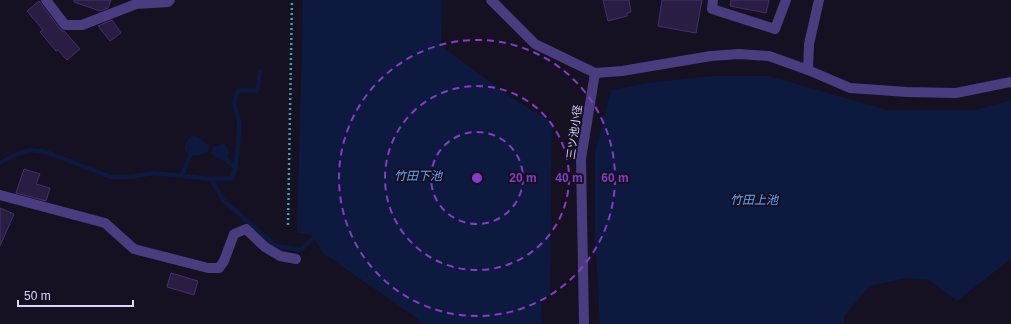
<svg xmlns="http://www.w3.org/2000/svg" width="1011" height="324" font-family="Arial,'Noto Sans JP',sans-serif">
	<rect width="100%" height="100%" fill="#161023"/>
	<!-- water -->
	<g fill="#0d193f">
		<path d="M303,0H442L441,46L512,98L552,122L550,295L541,298L542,324H421L417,318L324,254L311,235L297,233Z"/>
		<path d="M712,76H769L887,110H975L1011,100V259L957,301L929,280L908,278L870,286L844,316V324H600L595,235V152L611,90L648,83Z"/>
		<path d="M193,135C203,138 203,143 209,145L208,152C199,154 195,159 185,151C184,143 187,140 193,135Z"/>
		<path d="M223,143C229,147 231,152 227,158L223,161C218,159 216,156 211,154L213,146L216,147Z"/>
	</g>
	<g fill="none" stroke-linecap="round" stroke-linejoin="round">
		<!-- stream -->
		<g stroke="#0d193f" stroke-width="4.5">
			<path d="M222,156L236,168"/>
			<path d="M0,163L15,155L30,150L46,152L111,177H130L154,173L211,179L223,200L276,246L301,250L317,234"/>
			<path d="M182,176L192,151"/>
			<path d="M211,179L232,178C238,162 238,143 239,126C239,112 229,103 239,90L256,91L258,88L260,71"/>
		</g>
	</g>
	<!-- building -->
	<g fill="#2a1d43" stroke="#45306e">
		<path d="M74,0H111L108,8L100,11L74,2Z"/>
		<path d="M603,0H629L631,12L627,13V16L608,21Z"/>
		<path d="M662,0H702L696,33L658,26Z"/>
		<path d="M731,0H769L766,13L730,6Z"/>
		<path d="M39,1L60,29L65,32L80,49L67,60L58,50L56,51L40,32L43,30L27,11Z"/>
		<path d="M112,20L121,33L110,41L98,26Z"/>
		<path d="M24,169L40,174L36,184L50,188L46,201L16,193Z"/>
		<path d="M0,208L14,214L0,246Z"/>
		<path d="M171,273L198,281L194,295L167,287Z"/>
	</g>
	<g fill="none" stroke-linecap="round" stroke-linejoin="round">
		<!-- path -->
		<path stroke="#36a7af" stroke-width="2.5" stroke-dasharray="2 3" stroke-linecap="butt" d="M288,225L292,0"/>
		<!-- minor -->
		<g stroke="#493d80" stroke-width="10">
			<path d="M46,0L65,25H82L136,4L168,2L170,0"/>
			<path d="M491,0L535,44L595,73"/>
			<path d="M713,0L712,9L775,29L786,0"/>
			<path d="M808,70L809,44L819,0"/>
			<path d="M595,73L622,71L711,56L739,54L769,56L808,70L850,88L907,92L956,93L1011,82"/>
			<path d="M0,195L105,223L134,249L208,268H219L224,261L234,234L246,229L265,247L280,256L296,259"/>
			<path d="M584,324L581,159L595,73"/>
		</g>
	</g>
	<!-- distance rings -->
	<g fill="none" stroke="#853dc5" stroke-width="2" stroke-dasharray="7 5">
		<circle cx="477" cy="178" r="46"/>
		<circle cx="477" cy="178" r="92"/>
		<circle cx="477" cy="178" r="138"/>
	</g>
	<g text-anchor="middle" stroke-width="4" stroke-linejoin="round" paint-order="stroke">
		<!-- street labels -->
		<g font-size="11" fill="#ded5fd" stroke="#161023">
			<text transform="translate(574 132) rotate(-82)" y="4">三ツ池小径</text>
		</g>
		<!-- water labels -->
		<g font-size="12" font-style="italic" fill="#69a2f6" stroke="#161023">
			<text x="418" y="180">竹田下池</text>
			<text x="754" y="204">竹田上池</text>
		</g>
	</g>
	<circle cx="477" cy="178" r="6" fill="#853dc5" stroke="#161023" stroke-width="2"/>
	<g font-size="12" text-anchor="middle" font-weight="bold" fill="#853dc5" stroke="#161023" stroke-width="4" stroke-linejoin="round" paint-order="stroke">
		<text x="523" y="182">20 m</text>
		<text x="569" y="182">40 m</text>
		<text x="615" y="182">60 m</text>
	</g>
	<!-- scale -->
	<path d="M18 300v6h115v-6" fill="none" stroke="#ded5fd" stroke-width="2"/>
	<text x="24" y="300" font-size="12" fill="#ded5fd" stroke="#161023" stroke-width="3" paint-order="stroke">50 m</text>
</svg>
